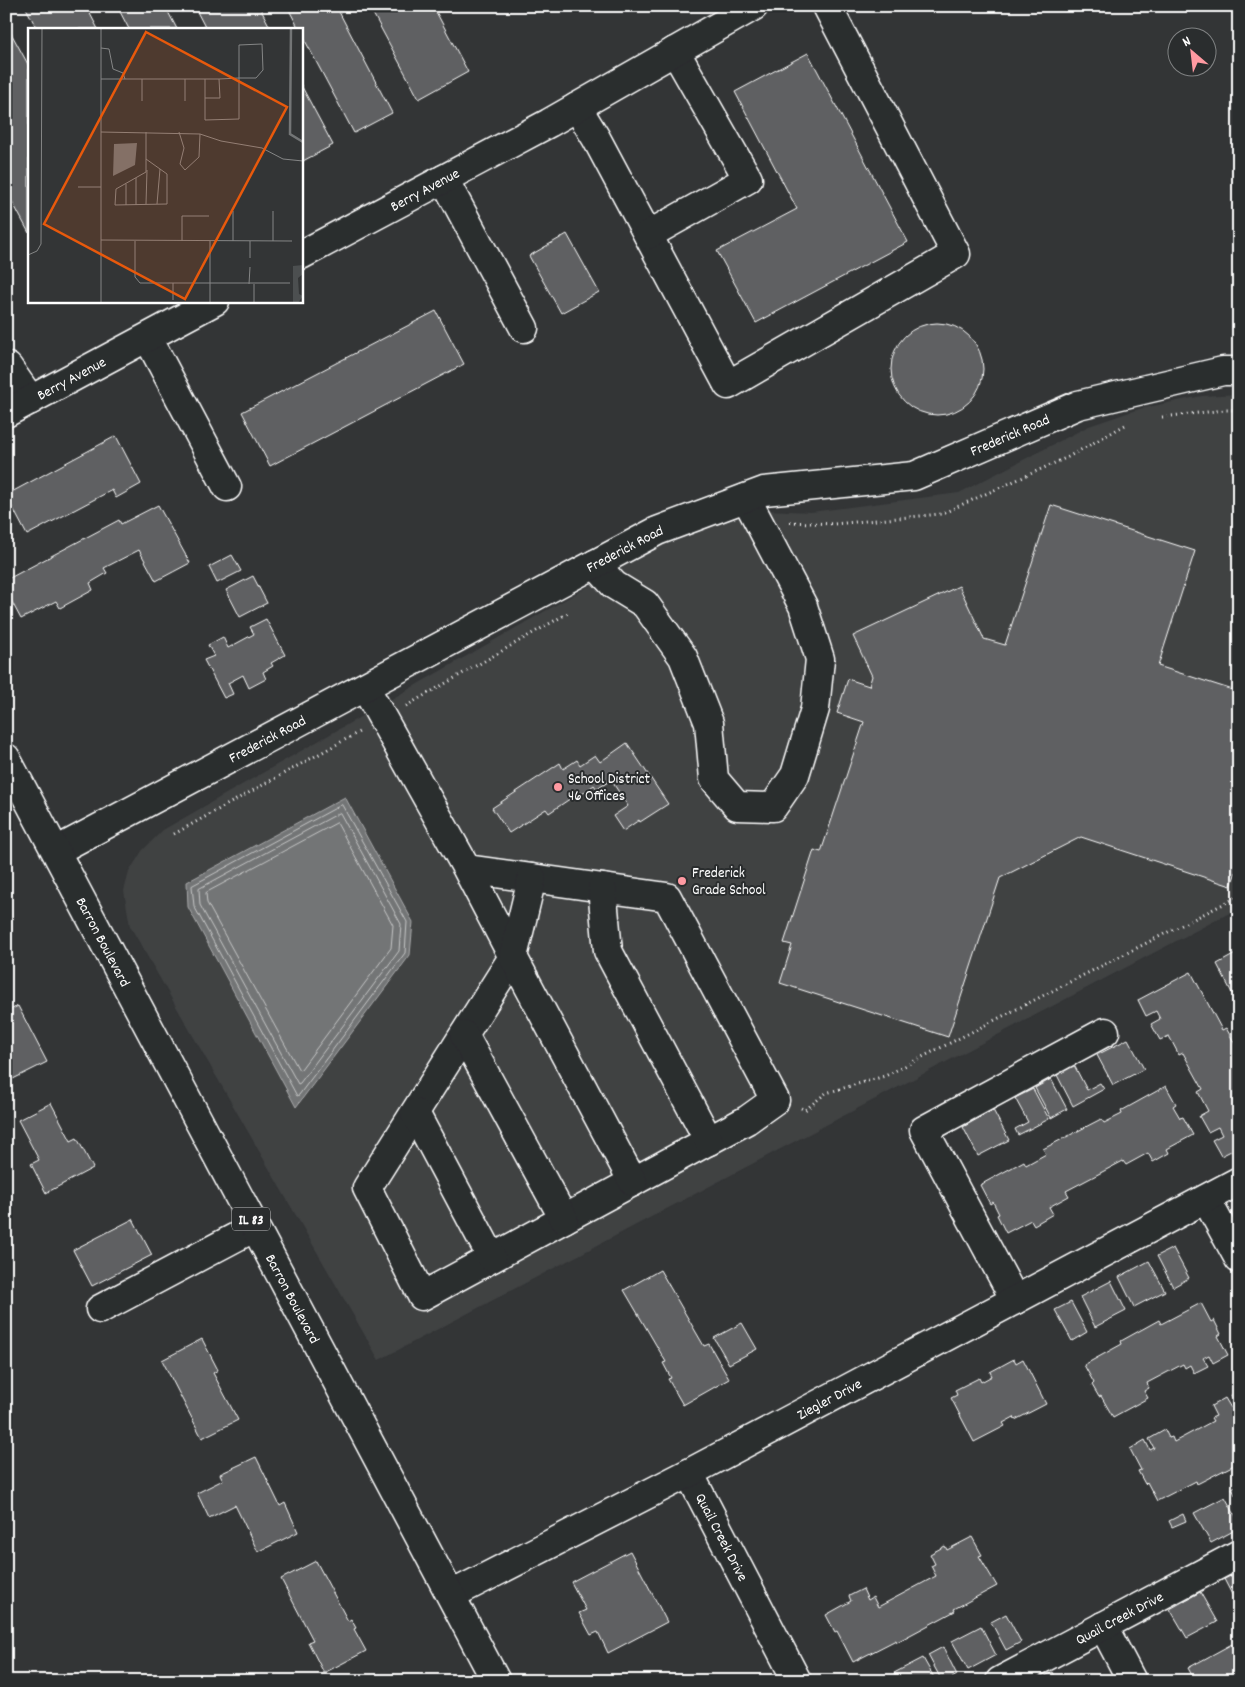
<svg xmlns="http://www.w3.org/2000/svg" width="1245" height="1687" font-family="Dekko,sans-serif">
	<rect width="100%" height="100%" fill="#333536"/>
	<filter id="ink" filterUnits="userSpaceOnUse"><feTurbulence type="fractalNoise" baseFrequency=".02" numOctaves="2"/><feDisplacementMap in="SourceGraphic" scale="10" xChannelSelector="R" yChannelSelector="G"/><feConvolveMatrix kernelMatrix="1 2 1 2 8 2 1 2 1" color-interpolation-filters="sRGB"/></filter>
	<g filter="url(#ink)">
		<!-- built -->
		<path fill="#404243" d="M1239,394V908L379,1360L130,926L124,891L129,872L142,851L163,830L678,535L764,510L811,512L959,493L1089,426L1139,409L1202,396Z"/>
		<!-- water -->
		<path fill="#737576" stroke="#abacad" d="M345,797L413,922L410,955L296,1107L188,907L187,882Z"/>
		<g fill="none" stroke-linecap="round" stroke-linejoin="round">
			<!-- shore -->
			<g stroke="#c7c8c8" stroke-width="1">
				<path d="M342,805L407,922L405,953L299,1095L297,1096L194,906L192,886Z"/>
				<path d="M340,813L401,924L399,951L300,1083L298,1084L200,905L199,889Z"/>
				<path d="M337,823L393,925L391,948L301,1069L299,1070L207,903L206,893Z"/>
			</g>
		</g>
		<!-- building -->
		<g fill="#5f6162" stroke="#fff">
			<path d="M25,6H86L98,29H37Z"/>
			<path d="M117,6H165L177,29H129Z"/>
			<path d="M194,6H259L271,29H206Z"/>
			<path d="M287,6H336L392,113L354,133L301,33V29H299Z"/>
			<path d="M369,6H433L468,72L419,99Z"/>
			<path d="M6,24L29,66V233L6,190Z"/>
			<path d="M808,53L908,242L756,323L717,251L797,209L735,92Z"/>
			<path d="M301,85L333,145L301,162Z"/>
			<path d="M567,234L599,292L561,313L529,256Z"/>
			<path d="M436,311L464,364L270,466L242,412Z"/>
			<circle cx="937" cy="369" r="46"/>
			<path d="M116,436L141,484L116,498L112,490L27,535L6,495Z"/>
			<path d="M158,505L190,563L156,581L139,550L104,568L107,573L90,583L93,590L60,608L56,601L21,619L6,591V580L119,520L121,524Z"/>
			<path d="M1051,505L1195,551L1158,666L1239,692V863L1231,886L1081,837L1000,878L948,1037L780,983L792,945L784,943L814,850L821,852L864,722L837,713L848,679L869,686L872,676L853,636L959,586L984,639L1005,645Z"/>
			<path d="M232,555L241,571L217,583L209,567Z"/>
			<path d="M253,576L267,603L240,617L226,590Z"/>
			<path d="M266,619L285,655L271,663L273,666L263,672L266,679L249,688L243,675L228,683L233,694L224,698L204,660L214,656L208,645L223,637L228,648L254,634L250,627Z"/>
			<path d="M627,743L668,804L640,822L639,820L623,831L613,816L628,806L611,780L597,789L594,785L582,794L580,792L549,813L546,809L509,833L492,808L560,763L563,769L577,760L580,765L595,755L600,762Z"/>
			<path d="M1239,952V992L1233,995L1217,964Z"/>
			<path d="M1191,972L1222,1030L1226,1028L1239,1051V1147L1221,1156L1212,1140L1222,1135L1218,1127L1208,1132L1199,1116L1208,1111L1198,1092L1203,1089L1183,1053L1179,1055L1169,1036L1160,1040L1151,1024L1160,1019L1156,1011L1146,1016L1138,1000Z"/>
			<path d="M18,1006L47,1062L13,1079L6,1066V1012Z"/>
			<path d="M1128,1039L1144,1069L1113,1085L1097,1055Z"/>
			<path d="M1074,1065L1087,1090L1100,1083L1104,1089L1073,1106L1057,1075Z"/>
			<path d="M1051,1079L1067,1109L1051,1118L1035,1088Z"/>
			<path d="M1166,1086L1176,1104L1173,1106L1180,1118L1183,1117L1193,1135L1167,1149L1169,1153L1153,1162L1148,1153L1126,1165L1123,1161L1066,1191L1069,1196L1049,1207L1053,1214L1034,1225L1031,1220L1006,1233L997,1215L999,1214L993,1202L990,1204L980,1185L1024,1161L1026,1165L1046,1154L1043,1149L1101,1119L1104,1123L1122,1114L1121,1111Z"/>
			<path d="M1033,1089L1049,1119L1018,1135L1015,1129L1028,1122L1015,1098Z"/>
			<path d="M51,1103L71,1141L77,1138L93,1168L46,1193L31,1164L39,1160L18,1120Z"/>
			<path d="M993,1110L1009,1140L978,1156L963,1127Z"/>
			<path d="M133,1219L152,1255L92,1286L73,1250Z"/>
			<path d="M1173,1248L1189,1278L1173,1287L1157,1256Z"/>
			<path d="M1149,1261L1165,1291L1134,1307L1119,1277Z"/>
			<path d="M660,1270L704,1346L709,1344L729,1379L683,1405L668,1379L671,1378L663,1363L666,1362L624,1290Z"/>
			<path d="M1111,1281L1126,1311L1095,1327L1080,1297Z"/>
			<path d="M1071,1302L1087,1332L1072,1341L1055,1310Z"/>
			<path d="M1201,1303L1211,1322L1214,1320L1221,1334L1218,1336L1228,1355L1213,1363L1209,1355L1203,1358L1208,1366L1194,1373L1190,1365L1185,1368L1183,1364L1147,1383L1149,1388L1144,1391L1148,1398L1113,1417L1101,1396L1099,1397L1092,1385L1094,1383L1084,1365L1122,1344L1121,1341L1159,1320L1161,1324Z"/>
			<path d="M742,1323L757,1349L729,1364L714,1338Z"/>
			<path d="M202,1339L218,1370L213,1373L238,1420L202,1438L162,1360Z"/>
			<path d="M1014,1359L1016,1363L1023,1359L1046,1404L1015,1420L1014,1417L1003,1423L1005,1426L974,1442L951,1398L957,1395L955,1390L979,1378L981,1382L992,1376L990,1372Z"/>
			<path d="M1239,1391V1458L1234,1460L1236,1464L1197,1484L1196,1481L1157,1501L1147,1482L1145,1484L1138,1471L1141,1470L1130,1449L1145,1440L1150,1450L1154,1448L1149,1439L1165,1430L1169,1438L1172,1437L1174,1442L1213,1421L1211,1418L1216,1416L1211,1406L1225,1398L1231,1408L1236,1405L1231,1395Z"/>
			<path d="M256,1457L280,1506L285,1503L298,1532L258,1552L235,1505L209,1518L197,1493L223,1480L220,1474Z"/>
			<path d="M1239,1484V1493L1235,1495L1232,1488Z"/>
			<path d="M1225,1497L1239,1522V1528L1211,1543L1194,1513Z"/>
			<path d="M1183,1514L1186,1521L1172,1527L1169,1521Z"/>
			<path d="M972,1537L982,1555L979,1556L997,1586L954,1609L955,1611L897,1642L896,1640L853,1662L837,1631L835,1632L826,1615L851,1601L849,1596L863,1589L868,1600L873,1597L878,1607L936,1576L931,1566L935,1564L930,1554L945,1546L947,1550Z"/>
			<path d="M630,1551L667,1622L608,1653L598,1632L591,1635L579,1613L586,1610L571,1582Z"/>
			<path d="M316,1561L348,1621L351,1619L356,1628L354,1629L366,1651L324,1673L308,1642L313,1640L281,1579Z"/>
			<path d="M1239,1572V1608L1224,1579Z"/>
			<path d="M1200,1592L1217,1622L1187,1638L1170,1609Z"/>
			<path d="M1006,1614L1021,1642L1006,1650L991,1622Z"/>
			<path d="M981,1626L996,1655L968,1670L952,1641Z"/>
			<path d="M1232,1644L1234,1647L1239,1645V1681H1195L1188,1668Z"/>
			<path d="M943,1647L957,1675L947,1681H942L928,1655Z"/>
			<path d="M923,1658L936,1681H899L894,1673Z"/>
			<path d="M1053,1672L1057,1681H1036Z"/>
		</g>
		<g fill="none" stroke-linecap="round" stroke-linejoin="round">
			<!-- minor casing -->
			<g stroke="#fff" stroke-width="31">
				<g id="minor">
					<path d="M577,107L596,138L728,385L956,254L827,6"/>
					<path d="M444,179L524,328"/>
					<path d="M648,235L748,179L675,51"/>
					<path id="s1" d="M301,255L549,123L754,6"/>
					<path d="M148,338L227,487"/>
					<path d="M6,366L8,367L31,400"/>
					<path id="s2" d="M6,413L215,301"/>
					<path d="M595,564L614,585L645,604L683,657L709,723L714,779L737,806L773,807L795,775L815,709L820,659L803,606L746,498"/>
					<path d="M365,687L467,869L667,897L775,1100L747,1120L422,1296L367,1188L513,957L467,869"/>
					<path id="s3" d="M56,851L657,531L764,491L914,476L1078,405L1223,371H1239"/>
					<path d="M532,878L513,957L633,1182"/>
					<path d="M602,888L608,951L709,1141"/>
					<path d="M464,1035L564,1219"/>
					<path d="M415,1113L492,1258"/>
					<path d="M1206,1199L1239,1259"/>
					<path d="M1015,1300L924,1130L1105,1032"/>
					<path d="M100,1309L255,1227"/>
					<path id="s4" d="M689,1473L797,1681"/>
					<path id="s5" d="M451,1595L689,1473L1239,1181"/>
					<path d="M1103,1626L1132,1681"/>
					<path id="s6" d="M1000,1681L1239,1554"/>
				</g>
			</g>
			<!-- major casing -->
			<g stroke="#fff" stroke-width="31">
				<g id="major">
					<path id="s7" d="M6,758L496,1681"/>
				</g>
			</g>
			<!-- path -->
			<g stroke="#fff" stroke-width="3" stroke-dasharray="1 4" stroke-linecap="butt">
				<path d="M1162,417L1225,410H1239"/>
				<path d="M790,522L834,524L941,514L1068,457L1127,424"/>
				<path d="M406,706L568,613"/>
				<path d="M174,834L359,732"/>
				<path d="M801,1108L805,1110L826,1093L885,1076L1239,896"/>
			</g>
			<!-- minor -->
			<use href="#minor" stroke="#2a2d2e" stroke-width="28"/>
			<!-- major -->
			<use href="#major" stroke="#2a2d2e" stroke-width="28"/>
		</g>
	</g>
	<!-- markers -->
	<g fill="#ff9aa2" stroke="#2a2d2e" stroke-width="2">
		<circle cx="558" cy="787" r="5"/>
		<circle cx="682" cy="881" r="5"/>
	</g>
	<g text-anchor="middle" stroke-width="4" stroke-linejoin="round" paint-order="stroke">
		<!-- shield labels -->
		<rect fill="#2a2d2e" stroke="#bfc0c0" stroke-width="1" x="232" y="1207.5" width="38" height="23" rx="4"/>
		<g font-size="14" font-weight="bold" fill="#fff">
			<text x="251" y="1224">IL 83</text>
		</g>
		<!-- street labels -->
		<g font-size="15" fill="#fff" stroke="#2a2d2e">
			<text dy="5" stroke="none"><textPath href="#s1" startOffset="140">Berry Avenue</textPath></text>
			<text dy="5" stroke="none"><textPath href="#s2" startOffset="74">Berry Avenue</textPath></text>
			<text dy="5" stroke="none"><textPath href="#s3" startOffset="1050">Frederick Road</textPath></text>
			<text dy="5" stroke="none"><textPath href="#s3" startOffset="644">Frederick Road</textPath></text>
			<text dy="5" stroke="none"><textPath href="#s3" startOffset="239">Frederick Road</textPath></text>
			<text dy="5" stroke="none"><textPath href="#s7" startOffset="208">Barron Boulevard</textPath></text>
			<text dy="5" stroke="none"><textPath href="#s7" startOffset="612">Barron Boulevard</textPath></text>
			<text dy="5" stroke="none"><textPath href="#s5" startOffset="426">Ziegler Drive</textPath></text>
			<text dy="5" stroke="none"><textPath href="#s4" startOffset="72">Quail Creek Drive</textPath></text>
			<text dy="5" stroke="none"><textPath href="#s6" startOffset="135">Quail Creek Drive</textPath></text>
		</g>
		<!-- poi labels -->
		<g font-size="15" fill="#fff" stroke="#2a2d2e" text-anchor="start">
			<text x="568" y="783">School District<tspan x="568" dy="17">46 Offices</tspan></text>
			<text x="692" y="877">Frederick<tspan x="692" dy="17">Grade School</tspan></text>
		</g>
	</g>
	<!-- overview -->
	<g transform="translate(28 28)">
		<rect width="275" height="275" fill="#333536"/>
		<path d="M275,237V246L270,250L271,266L275,268L270,275H265V238Z" fill="#4c4f50"/>
		<path d="M109,115L107,137L85,148L86,116Z" fill="#737576"/>
		<path fill="none" stroke="#737576" stroke-width="2.5" d="M263,0L262,106L275,114"/>
		<path fill="none" stroke="#858686" stroke-width="1" d="M73,20L81,21L85,41L95,45L97,51M73,51H191L211,50H228L235,42L234,16L211,17V91L177,92V51M114,51V73M157,51V73M177,70H192L191,51M73,104L172,106L193,113L234,120L255,131L275,133M118,104V131L139,146V176L87,177L88,161L118,144V131M151,104L156,120L152,136L157,142L171,129L172,106M108,150V177M50,159H73M118,176L119,142M129,176L132,141M98,177V156M245,183V213M73,212L264,213M107,213V249L112,255H262M154,213V188H181M182,213V275M205,213V183M222,213V230M0,227L9,223L13,216L14,0M145,255V272M221,256L222,239M226,256V275M73,275V0"/>
		<path fill="#e8590c" fill-opacity="0.15" stroke="#e8590c" stroke-width="2.5" d="M118,4L259,79L157,271L16,196Z"/>
		<rect width="275" height="275" fill="none" stroke="#fff" stroke-width="2.5"/>
	</g>
	<!-- margin -->
	<rect width="1245" height="1687" fill="none" stroke="#2a2d2e" stroke-width="25"/>
	<rect x="12" y="12" width="1220" height="1662" fill="none" stroke="#fff" stroke-width="2" filter="url(#ink)"/>
	<!-- north arrow -->
	<g transform="translate(1192 52) rotate(332)"><circle r="24" fill="#2a2d2e" stroke="#7f8182"/>
	<path d="M0-4L9 19L0 12L-9 19Z" fill="#ff9aa2"/>
	<text y="-8" font-size="14" font-weight="bold" text-anchor="middle" fill="#ffffff">N</text>
	</g>
</svg>
